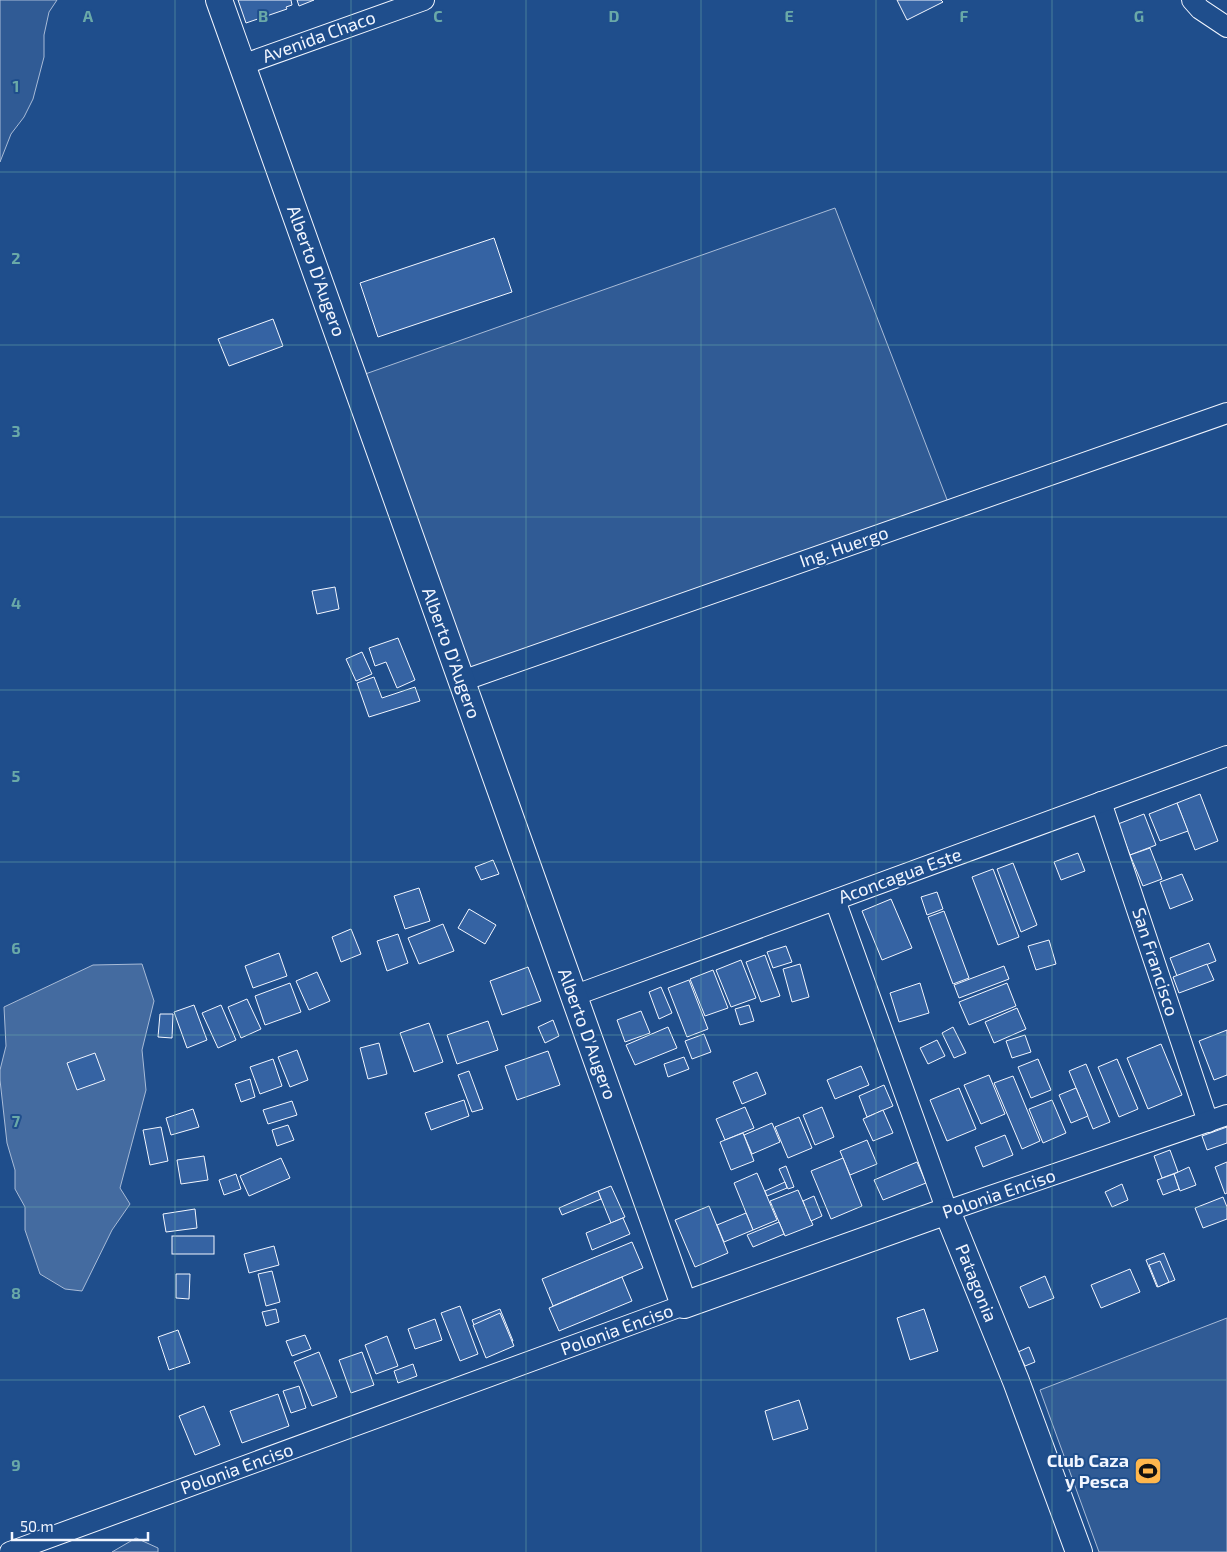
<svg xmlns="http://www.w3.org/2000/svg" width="1227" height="1552" font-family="'Exo 2',sans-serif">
	<rect width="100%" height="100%" fill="#1f4e8c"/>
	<!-- built -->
	<g fill="#305b95" stroke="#a8bbd7">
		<path d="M0,0H57L49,12L44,35V57L33,99L24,117L11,134L0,162Z"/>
		<path d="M835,208L951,510L462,681L354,378Z"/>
		<path d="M1227,1318V1552H1099L1040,1390Z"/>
		<path d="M136,1538L158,1548V1552H112Z"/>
	</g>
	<!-- water -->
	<path fill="#446ba0" stroke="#a8bbd7" d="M142,964L154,1001L142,1050L146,1090L120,1188L130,1204L112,1230L82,1291L65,1289L40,1274L25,1230V1207L15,1189V1170L7,1143L0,1080V1070L6,1046L4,1007L93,965Z"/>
	<!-- building -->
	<g fill="#3563a3" stroke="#f2f6ff">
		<path d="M238,0H291L292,5L286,7L287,9L246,23Z"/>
		<path d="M297,0H314L299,6Z"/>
		<path d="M897,0H941L943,2L907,20Z"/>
		<path d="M494,238L512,292L378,337L360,283Z"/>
		<path d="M273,319L283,346L229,366L218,339Z"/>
		<path d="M335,587L339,609L317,614L312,591Z"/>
		<path d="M398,638L415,680L397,688L386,662L375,666L369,648Z"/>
		<path d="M362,652L372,674L356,681L346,659Z"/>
		<path d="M374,677L382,698L415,687L420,701L369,717L357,683Z"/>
		<path d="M1200,794L1218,841L1195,850L1177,803Z"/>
		<path d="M1177,803L1188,831L1160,841L1149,814Z"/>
		<path d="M1144,814L1156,845L1130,855L1118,824Z"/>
		<path d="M1150,848L1162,879L1143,886L1130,855Z"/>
		<path d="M1078,853L1085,871L1061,880L1054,862Z"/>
		<path d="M493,860L499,874L481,880L475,867Z"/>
		<path d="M1013,863L1037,925L1021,932L997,869Z"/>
		<path d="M993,869L1019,937L998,945L972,877Z"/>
		<path d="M1182,874L1193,900L1170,909L1160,882Z"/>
		<path d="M419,888L430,921L405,929L394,896Z"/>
		<path d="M937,892L943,909L927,915L921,897Z"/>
		<path d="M891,899L912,948L882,960L862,911Z"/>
		<path d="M469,909L496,925L485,944L458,928Z"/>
		<path d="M944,911L969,978L953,984L928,917Z"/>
		<path d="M443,924L454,951L419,964L408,938Z"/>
		<path d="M351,929L361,954L341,962L332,937Z"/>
		<path d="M398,934L408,963L387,971L377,941Z"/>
		<path d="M1049,940L1056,964L1036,970L1028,946Z"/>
		<path d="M1209,943L1216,961L1177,976L1170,958Z"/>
		<path d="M786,946L792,962L773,968L767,952Z"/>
		<path d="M279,953L287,976L253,988L245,966Z"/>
		<path d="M765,955L780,996L761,1002L746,962Z"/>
		<path d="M741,960L756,998L731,1007L716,970Z"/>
		<path d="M800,964L809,997L792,1002L783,969Z"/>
		<path d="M1207,964L1214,980L1179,993L1173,977Z"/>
		<path d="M1004,966L1009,979L959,998L954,985Z"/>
		<path d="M528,967L541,1001L502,1015L490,981Z"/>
		<path d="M713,970L728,1008L705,1016L690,979Z"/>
		<path d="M317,972L330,1001L309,1010L296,981Z"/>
		<path d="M689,980L708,1029L687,1037L668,988Z"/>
		<path d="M290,983L301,1012L265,1025L255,996Z"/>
		<path d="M920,983L929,1013L899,1022L890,993Z"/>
		<path d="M1007,983L1016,1006L969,1025L959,1002Z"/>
		<path d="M661,987L672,1013L659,1019L649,992Z"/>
		<path d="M247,999L261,1029L241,1038L228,1007Z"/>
		<path d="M194,1005L207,1040L187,1048L174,1012Z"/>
		<path d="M221,1005L236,1040L218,1048L202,1013Z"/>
		<path d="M749,1005L754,1021L740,1025L735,1009Z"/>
		<path d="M1017,1008L1026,1029L994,1043L985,1022Z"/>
		<path d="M641,1011L650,1033L625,1042L617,1020Z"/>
		<path d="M160,1014H173L172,1038L158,1037Z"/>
		<path d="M553,1020L559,1036L545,1043L538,1027Z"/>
		<path d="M488,1021L498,1050L457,1064L447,1035Z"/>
		<path d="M429,1023L443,1062L414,1072L400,1033Z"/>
		<path d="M668,1027L677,1048L635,1065L626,1045Z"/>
		<path d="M953,1027L966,1053L954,1058L942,1033Z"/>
		<path d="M1227,1030V1075L1214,1080L1199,1041Z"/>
		<path d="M704,1034L711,1052L692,1059L685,1041Z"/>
		<path d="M1025,1035L1031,1052L1012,1058L1006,1041Z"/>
		<path d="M937,1040L945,1056L928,1064L920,1048Z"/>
		<path d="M379,1043L387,1074L368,1079L360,1048Z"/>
		<path d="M1161,1044L1182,1095L1148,1109L1127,1058Z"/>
		<path d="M297,1050L308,1080L290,1087L278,1057Z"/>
		<path d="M548,1051L560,1085L517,1100L505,1066Z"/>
		<path d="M95,1053L105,1080L77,1090L67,1063Z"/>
		<path d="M684,1057L689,1069L668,1077L664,1064Z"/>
		<path d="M273,1059L282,1086L260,1094L250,1067Z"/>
		<path d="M1038,1059L1051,1090L1031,1098L1018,1067Z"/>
		<path d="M1117,1059L1138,1109L1119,1117L1098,1067Z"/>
		<path d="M1086,1064L1110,1122L1093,1129L1069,1071Z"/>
		<path d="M861,1066L869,1085L835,1099L827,1080Z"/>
		<path d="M469,1071L483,1109L472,1112L458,1075Z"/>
		<path d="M757,1072L766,1094L742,1104L733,1082Z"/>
		<path d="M989,1075L1005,1114L981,1124L964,1085Z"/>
		<path d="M1013,1076L1040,1141L1022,1149L994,1083Z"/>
		<path d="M250,1079L255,1097L241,1102L235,1084Z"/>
		<path d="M884,1085L893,1106L867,1117L859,1096Z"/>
		<path d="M959,1088L976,1129L947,1141L930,1100Z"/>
		<path d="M1076,1088L1088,1116L1071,1123L1059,1095Z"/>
		<path d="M464,1100L469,1116L431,1130L425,1113Z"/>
		<path d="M1052,1100L1066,1133L1043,1143L1029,1109Z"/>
		<path d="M292,1101L297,1115L268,1124L263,1110Z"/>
		<path d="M745,1107L754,1128L725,1140L716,1119Z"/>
		<path d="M822,1107L834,1137L815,1145L803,1115Z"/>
		<path d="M193,1109L199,1127L171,1135L166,1118Z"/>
		<path d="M883,1110L893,1133L873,1141L863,1119Z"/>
		<path d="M799,1117L812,1148L788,1158L775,1127Z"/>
		<path d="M772,1123L780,1142L752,1154L744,1135Z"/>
		<path d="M288,1125L294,1140L277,1146L272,1130Z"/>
		<path d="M161,1127L168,1161L150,1165L143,1130Z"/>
		<path d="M1227,1127V1143L1207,1150L1202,1136Z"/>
		<path d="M743,1133L754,1161L731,1170L720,1142Z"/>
		<path d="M1005,1135L1013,1155L983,1167L975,1147Z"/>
		<path d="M867,1140L877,1164L850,1175L840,1151Z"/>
		<path d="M1170,1150L1178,1172L1162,1178L1154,1156Z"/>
		<path d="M204,1156L208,1180L181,1184L177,1160Z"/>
		<path d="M281,1158L290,1178L249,1196L240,1176Z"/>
		<path d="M843,1158L862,1206L831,1219L811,1171Z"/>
		<path d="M917,1162L926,1183L883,1200L874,1180Z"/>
		<path d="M1227,1162V1193L1225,1194L1215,1167Z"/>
		<path d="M786,1166L794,1187L788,1189L779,1169Z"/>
		<path d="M1189,1167L1196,1185L1180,1191L1174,1174Z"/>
		<path d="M757,1173L777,1220L753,1230L734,1183Z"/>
		<path d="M236,1174L241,1189L224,1195L219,1180Z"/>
		<path d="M1174,1174L1179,1189L1163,1195L1157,1180Z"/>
		<path d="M785,1182L787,1188L767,1196L765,1191Z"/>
		<path d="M1122,1184L1128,1200L1112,1207L1105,1192Z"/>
		<path d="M611,1186L625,1217L611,1223L598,1191Z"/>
		<path d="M798,1190L813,1225L785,1236L770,1201Z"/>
		<path d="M598,1191L601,1199L562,1215L559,1208Z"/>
		<path d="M814,1196L822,1216L811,1221L803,1201Z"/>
		<path d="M1223,1197L1227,1207V1219L1203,1228L1195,1208Z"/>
		<path d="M709,1206L728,1253L695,1267L675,1220Z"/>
		<path d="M195,1209L197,1228L166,1232L163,1214Z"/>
		<path d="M746,1213L753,1230L724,1242L717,1225Z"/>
		<path d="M623,1218L630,1234L592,1250L586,1233Z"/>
		<path d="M779,1222L784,1234L753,1247L747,1235Z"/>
		<rect x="172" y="1236" width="42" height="18"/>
		<path d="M632,1242L643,1268L553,1306L542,1279Z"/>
		<path d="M274,1246L279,1265L249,1273L244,1254Z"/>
		<path d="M1164,1253L1175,1280L1157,1287L1146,1260Z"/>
		<path d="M1160,1261L1169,1282L1158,1287L1149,1265Z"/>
		<path d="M1130,1269L1140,1292L1101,1308L1091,1285Z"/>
		<path d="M272,1271L280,1302L266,1306L258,1274Z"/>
		<path d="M176,1274H190L189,1299L176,1298Z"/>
		<path d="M1045,1276L1054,1298L1029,1308L1020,1287Z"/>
		<path d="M622,1277L632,1301L559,1331L549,1308Z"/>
		<path d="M460,1306L478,1354L460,1361L441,1313Z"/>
		<path d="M276,1309L279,1322L266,1326L262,1312Z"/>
		<path d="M500,1309L513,1341L485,1352L472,1320Z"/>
		<path d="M924,1309L938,1351L910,1360L897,1318Z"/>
		<path d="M500,1313L514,1346L486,1358L473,1325Z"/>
		<path d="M435,1319L442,1340L415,1349L408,1329Z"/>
		<path d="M178,1330L190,1363L169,1370L158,1337Z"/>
		<path d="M305,1335L311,1349L292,1356L286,1341Z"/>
		<path d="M387,1336L398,1366L376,1374L365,1345Z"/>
		<path d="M1029,1347L1035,1362L1025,1366L1018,1352Z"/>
		<path d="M319,1352L337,1397L312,1406L294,1362Z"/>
		<path d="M362,1352L374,1385L351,1393L339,1360Z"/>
		<path d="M413,1364L417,1376L398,1383L394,1371Z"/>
		<path d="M299,1386L306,1408L291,1413L283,1391Z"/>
		<path d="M278,1394L289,1426L242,1443L230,1411Z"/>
		<path d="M799,1400L808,1429L773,1440L765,1411Z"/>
		<path d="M204,1406L220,1445L195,1455L179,1416Z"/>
	</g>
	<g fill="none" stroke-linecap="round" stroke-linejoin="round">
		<!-- minor casing -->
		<g stroke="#f2f6ff" stroke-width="22">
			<g id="minor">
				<path d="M1192,0L1200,9L1227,27"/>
				<path d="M242,65L424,0"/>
				<path d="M462,681L1227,413"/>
				<path d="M1101,802L1208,1122"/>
				<path d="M835,900L947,1211L1227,1115"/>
				<path d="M573,996L1227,756"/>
				<path d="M10,1552L684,1305"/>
			</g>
		</g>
		<!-- major casing -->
		<g stroke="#f2f6ff" stroke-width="28">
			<path id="major" d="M219,0L684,1305L947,1211L1016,1381L1079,1552"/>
		</g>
		<!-- minor -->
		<use href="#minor" stroke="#1f4e8c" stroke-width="20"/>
		<!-- major -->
		<use href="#major" stroke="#1f4e8c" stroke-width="26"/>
	</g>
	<!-- grid -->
	<path fill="none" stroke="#6aa9a8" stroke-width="1" stroke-opacity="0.55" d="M175,0V1552M351,0V1552M526,0V1552M701,0V1552M876,0V1552M1052,0V1552M0,172H1227M0,345H1227M0,517H1227M0,690H1227M0,862H1227M0,1035H1227M0,1207H1227M0,1380H1227"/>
	<!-- icons -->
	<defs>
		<g id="stadium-square" transform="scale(1.4375)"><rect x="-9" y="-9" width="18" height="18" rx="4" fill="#ffb74d" stroke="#1f4e8c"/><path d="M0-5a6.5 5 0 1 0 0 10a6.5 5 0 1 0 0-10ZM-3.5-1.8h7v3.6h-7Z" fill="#111"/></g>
	</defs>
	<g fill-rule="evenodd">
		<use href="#stadium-square" x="1148" y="1471"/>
	</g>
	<g text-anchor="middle" stroke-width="4" stroke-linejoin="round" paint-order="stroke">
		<!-- street labels -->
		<g font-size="18" fill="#f2f6ff" stroke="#1f4e8c">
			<text transform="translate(319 37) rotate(-20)" y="6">Avenida Chaco</text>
			<text transform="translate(316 271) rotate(70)" y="6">Alberto D'Augero</text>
			<text transform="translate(844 547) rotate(-19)" y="6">Ing. Huergo</text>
			<text transform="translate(451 653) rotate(70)" y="6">Alberto D'Augero</text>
			<text transform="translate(900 876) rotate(-20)" y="6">Aconcagua Este</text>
			<text transform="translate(1155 962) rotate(72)" y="6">San Francisco</text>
			<text transform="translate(587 1034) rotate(70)" y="6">Alberto D'Augero</text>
			<text transform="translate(999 1194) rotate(-19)" y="6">Polonia Enciso</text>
			<text transform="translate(976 1283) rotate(68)" y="6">Patagonia</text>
			<text transform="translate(617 1330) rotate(-20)" y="6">Polonia Enciso</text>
			<text transform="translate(237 1469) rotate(-20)" y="6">Polonia Enciso</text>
		</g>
		<!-- poi labels -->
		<g font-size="18" font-weight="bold" fill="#f2f6ff" stroke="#1f4e8c" text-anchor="end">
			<text x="1129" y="1467">Club Caza<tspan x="1129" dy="21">y Pesca</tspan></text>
		</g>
	</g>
	<g font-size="16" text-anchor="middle" font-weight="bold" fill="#6aa9a8" stroke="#1f4e8c" stroke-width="4" stroke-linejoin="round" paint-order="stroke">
		<text x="88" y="22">A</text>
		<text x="263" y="22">B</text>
		<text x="438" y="22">C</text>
		<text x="614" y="22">D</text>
		<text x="789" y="22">E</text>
		<text x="964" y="22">F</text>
		<text x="1139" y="22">G</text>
		<text x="16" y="92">1</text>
		<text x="16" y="264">2</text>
		<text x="16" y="437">3</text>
		<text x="16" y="609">4</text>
		<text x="16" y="782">5</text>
		<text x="16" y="954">6</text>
		<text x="16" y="1127">7</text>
		<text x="16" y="1299">8</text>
		<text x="16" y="1471">9</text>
	</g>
	<!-- scale -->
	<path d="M12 1532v8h136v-8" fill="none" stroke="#f2f6ff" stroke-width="2.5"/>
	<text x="20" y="1532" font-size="15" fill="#f2f6ff" stroke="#1f4e8c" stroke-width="4" paint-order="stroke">50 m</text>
</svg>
